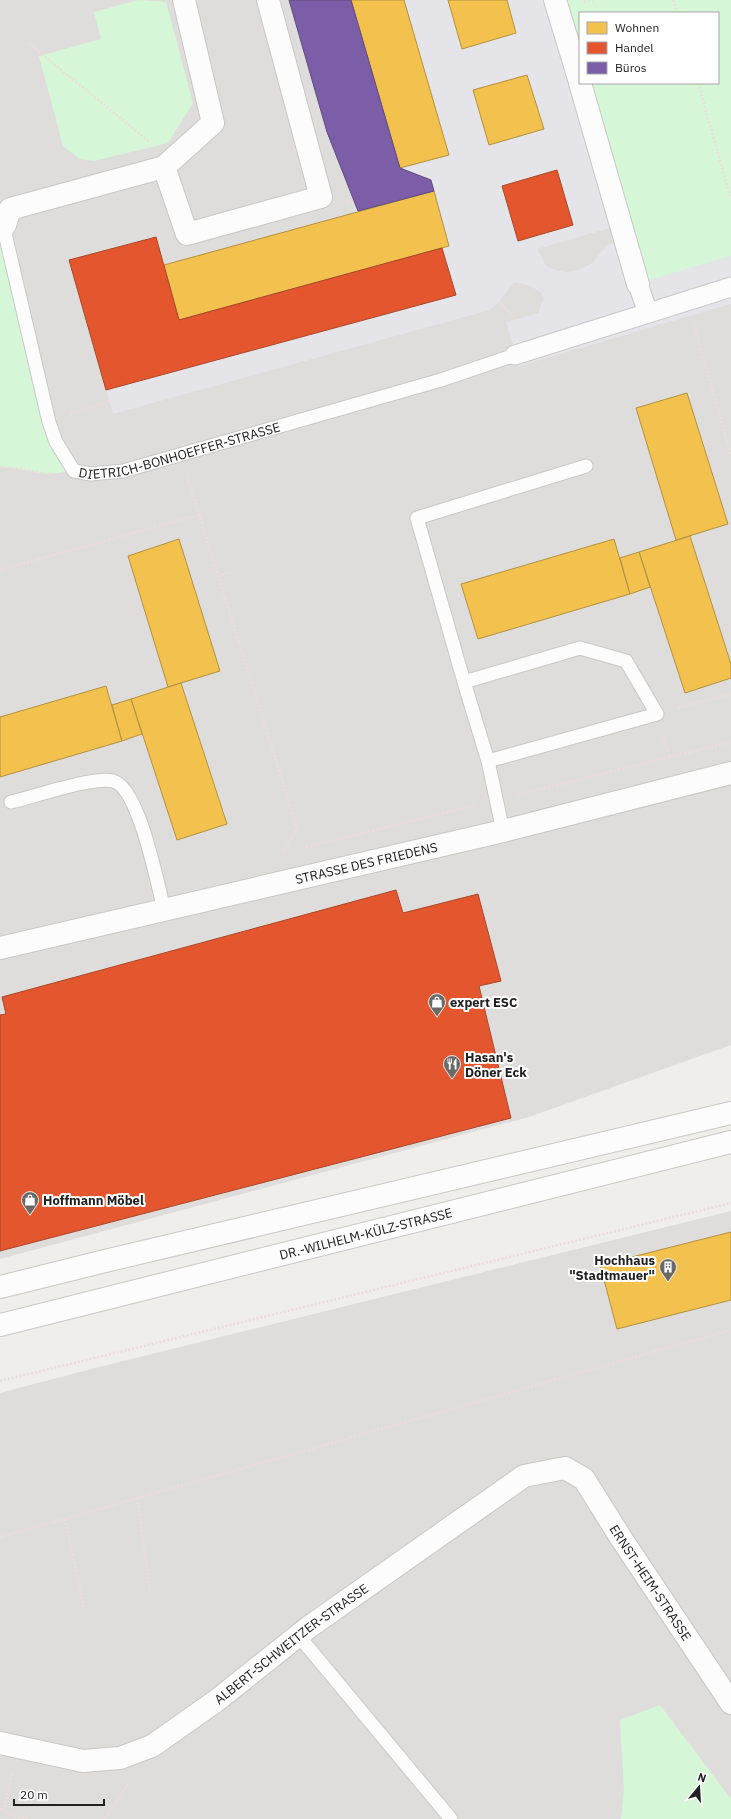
<svg xmlns="http://www.w3.org/2000/svg" width="731" height="1819" font-family="'IBM Plex Sans',sans-serif">
	<rect width="100%" height="100%" fill="#efeeea"/>
	<!-- residential -->
	<g fill="#dedddb" fill-rule="evenodd">
		<path d="M0,0H731V1045L529,1117L0,1259ZM580,13H718V83H580Z"/>
		<path d="M731,1211V1819H0V1393L99,1367Z"/>
	</g>
	<!-- park -->
	<g fill="#d6f7d7">
		<path d="M138,0L166,2L193,103L168,143L94,161L80,159L63,146L39,56L101,39L94,12Z"/>
		<path d="M555,0H731V256L638,284L580,83H718V13H580V82Z"/>
		<path d="M0,239L49,422L74,471L46,474L13,468L0,467Z"/>
		<path d="M660,1705L731,1799V1819H621L624,1788L620,1720Z"/>
	</g>
	<!-- plaza -->
	<path fill="#e4e4e9" fill-rule="evenodd" d="M404,0H448L462,49L516,33L507,0H544L610,228L537,249L546,266L555,270L566,272L578,270L591,264L607,245L626,240L639,283L731,256V304L519,366L506,322L538,313L543,299L541,293L531,286L514,282L499,302L490,310L113,414L106,390L456,295L442,248L449,245L431,180L400,168L449,155ZM527,75L544,129L489,145L473,90ZM557,170L573,225L518,241L502,186Z"/>
	<!-- homes -->
	<g fill="#f2c14e" stroke="#b39140">
		<path d="M351,0H404L449,155L400,168Z"/>
		<path d="M448,0H507L516,33L462,49Z"/>
		<path d="M527,75L544,129L489,145L473,90Z"/>
		<path d="M434,191L449,246L179,320L164,265Z"/>
		<path d="M687,393L728,524L676,540L636,408Z"/>
		<path d="M690,536L731,664V678L685,693L639,552Z"/>
		<path d="M179,539L220,671L168,687L128,556Z"/>
		<path d="M614,539L630,594L478,639L461,584Z"/>
		<path d="M639,552L650,587L630,594L620,558Z"/>
		<path d="M181,683L227,824L177,840L131,699Z"/>
		<path d="M106,686L122,741L0,777V717Z"/>
		<path d="M131,699L142,734L122,741L112,705Z"/>
		<path d="M731,1232V1300L617,1329L600,1265Z"/>
	</g>
	<!-- shops -->
	<g fill="#e4572e" stroke="#aa472a">
		<path d="M557,170L573,225L518,241L502,186Z"/>
		<path d="M156,237L179,320L442,248L456,295L106,390L69,260Z"/>
		<path d="M396,890L403,913L478,894L501,981L479,986L511,1118L0,1251V1015L6,1014L2,997Z"/>
	</g>
	<!-- offices -->
	<path fill="#7b5ea7" stroke="#604c7f" d="M289,0H351L400,168L431,180L434,191L358,211L327,132Z"/>
	<g fill="none" stroke-linecap="round" stroke-linejoin="round">
		<!-- service casing -->
		<g stroke="#c8c8c6" stroke-width="15">
			<g id="service">
				<path id="s1" d="M5,225L6,238L49,422L56,442L74,471L91,474L123,471L441,380L515,355"/>
				<path d="M464,682L417,518L586,466"/>
				<path d="M488,761L464,682L580,648L626,661L657,714L488,761L503,831"/>
				<path d="M11,802C33,797 94,776 113,781C139,787 157,883 164,909"/>
				<path d="M298,1635L451,1819"/>
			</g>
		</g>
		<!-- pedestrian casing -->
		<g stroke="#c8c8c6" stroke-width="21">
			<g id="pedestrian">
				<path d="M638,284L648,313"/>
				<path d="M515,355L731,287"/>
			</g>
		</g>
		<!-- minor casing -->
		<g stroke="#c8c8c6" stroke-width="24">
			<g id="minor">
				<path d="M555,0L580,82"/>
				<path d="M580,83L638,284"/>
				<path d="M164,167L187,234L321,197L268,0"/>
				<path d="M5,225L10,209L164,167L213,123L184,0"/>
				<path id="s2" d="M0,948L503,831L731,773"/>
				<path id="s3" d="M0,1743L83,1761L120,1758L152,1746L216,1701L309,1627L524,1476L565,1468L584,1479L621,1538L731,1703"/>
			</g>
		</g>
		<!-- tertiary casing -->
		<g stroke="#c8c8c6" stroke-width="24">
			<g id="tertiary">
				<path d="M0,1287L105,1261L731,1113"/>
				<path id="s4" d="M0,1325L731,1142"/>
			</g>
		</g>
		<!-- path -->
		<g stroke="#ecddda" stroke-width="2.5" stroke-dasharray="2 2" stroke-linecap="butt">
			<path d="M673,0L677,13"/>
			<path d="M584,2L593,0"/>
			<path d="M29,44L150,142"/>
			<path d="M698,83L731,199"/>
			<path d="M347,202L354,200"/>
			<path d="M499,302L516,319"/>
			<path d="M694,325L731,455"/>
			<path d="M70,414L110,401"/>
			<path d="M0,467L13,468L50,474"/>
			<path d="M187,476L297,828L284,852L281,853"/>
			<path d="M0,570L198,515"/>
			<path d="M218,576L234,571"/>
			<path d="M678,708L731,694"/>
			<path d="M663,735L670,757"/>
			<path d="M517,795L731,742"/>
			<path d="M306,847L476,805"/>
			<path d="M0,1381L731,1203"/>
			<path d="M137,1498L150,1590"/>
			<path d="M65,1519L84,1608"/>
			<path d="M0,1537L731,1330"/>
			<path d="M0,1809L14,1817L27,1819"/>
			<path d="M4,1811L12,1772"/>
			<path d="M105,1819L128,1784"/>
		</g>
		<!-- service -->
		<use href="#service" stroke="#fdfcfc" stroke-width="13"/>
		<!-- pedestrian -->
		<use href="#pedestrian" stroke="#fdfcfc" stroke-width="19"/>
		<!-- minor -->
		<use href="#minor" stroke="#fdfcfc" stroke-width="22"/>
		<!-- tertiary -->
		<use href="#tertiary" stroke="#fdfcfc" stroke-width="22"/>
	</g>
	<!-- icons -->
	<defs>
		<g id="shop-pin" transform="scale(0.9)"><path d="M0 17L-7.5 6A9.5 9.5 0 1 1 7.5 6Z" fill="#696967" stroke="#fff"/><path d="M-5-2.5h2.3a2.7 3.5 0 0 1 5.4 0H5L5.5 6h-11ZM-1.5-2.5h3a1.5 2.3 0 0 0-3 0Z" fill="#fff"/></g>
		<g id="restaurant-pin" transform="scale(0.9)"><path d="M0 17L-7.5 6A9.5 9.5 0 1 1 7.5 6Z" fill="#696967" stroke="#fff"/><path d="M-5-6h1v4h1v-4h1v4h1v-4h1v5L-1.5 .5V6h-2V.5L-5-1ZM5-6V6H3V1.5H1.5Q1.5-4 5-6Z" fill="#fff"/></g>
		<g id="building-pin" transform="scale(0.9)"><path d="M0 17L-7.5 6A9.5 9.5 0 1 1 7.5 6Z" fill="#696967" stroke="#fff"/><path d="M-4-6H4V6H1V3H-1V6H-4ZM-2.5-4.3h1.7v1.8h-1.7ZM.8-4.3h1.7v1.8H.8ZM-2.5-1h1.7V.8h-1.7ZM.8-1h1.7V.8H.8Z" fill="#fff"/></g>
	</defs>
	<g fill-rule="evenodd">
		<use href="#shop-pin" x="437" y="1002"/>
		<use href="#restaurant-pin" x="452" y="1064"/>
		<use href="#shop-pin" x="30" y="1200"/>
		<use href="#building-pin" x="668" y="1267"/>
	</g>
	<g text-anchor="middle" stroke-width="4" stroke-linejoin="round" paint-order="stroke">
		<!-- street labels -->
		<g font-size="13" fill="#212121" stroke="#fff">
			<text dy="5" stroke="none"><textPath href="#s1" startOffset="366">DIETRICH-BONHOEFFER-STRASSE</textPath></text>
			<text dy="5" stroke="none"><textPath href="#s2" startOffset="376">STRASSE DES FRIEDENS</textPath></text>
			<text dy="5" stroke="none"><textPath href="#s4" startOffset="377">DR.-WILHELM-KÜLZ-STRASSE</textPath></text>
			<text dy="5" stroke="none"><textPath href="#s3" startOffset="803">ERNST-HEIM-STRASSE</textPath></text>
			<text dy="5" stroke="none"><textPath href="#s3" startOffset="329">ALBERT-SCHWEITZER-STRASSE</textPath></text>
		</g>
		<!-- poi labels -->
		<g font-size="13" font-weight="bold" fill="#212121" stroke="#fff" text-anchor="start">
			<text x="450" y="1007">expert ESC</text>
			<text x="465" y="1062">Hasan's<tspan x="465" dy="15">Döner Eck</tspan></text>
			<text x="43" y="1205">Hoffmann Möbel</text>
			<text x="655" y="1265" text-anchor="end">Hochhaus<tspan x="655" dy="15">"Stadtmauer"</tspan></text>
		</g>
	</g>
	<!-- legend -->
	<rect x="579" y="12" width="140" height="72" fill="#ffffff" stroke="#a6a6a6"/>
	<rect x="587" y="22" width="20" height="12" fill="#f2c14e" stroke="#a6a6a6"/>
	<text x="615" y="32" font-size="12" fill="#212121">Wohnen</text>
	<rect x="587" y="42" width="20" height="12" fill="#e4572e" stroke="#a6a6a6"/>
	<text x="615" y="52" font-size="12" fill="#212121">Handel</text>
	<rect x="587" y="62" width="20" height="12" fill="#7b5ea7" stroke="#a6a6a6"/>
	<text x="615" y="72" font-size="12" fill="#212121">Büros</text>
	<!-- north arrow -->
	<g transform="translate(699 1787) rotate(18)" stroke="#ffffff" stroke-width="3" paint-order="stroke">
	<path d="M0-3L7 15L0 10L-7 15Z" fill="#212121"/>
	<text y="-6" font-size="11" font-weight="bold" text-anchor="middle" fill="#212121">N</text>
	</g>
	<!-- scale -->
	<path d="M14 1799v6h90v-6" fill="none" stroke="#212121" stroke-width="2"/>
	<text x="20" y="1799" font-size="12" fill="#212121" stroke="#ffffff" stroke-width="3" paint-order="stroke">20 m</text>
</svg>
